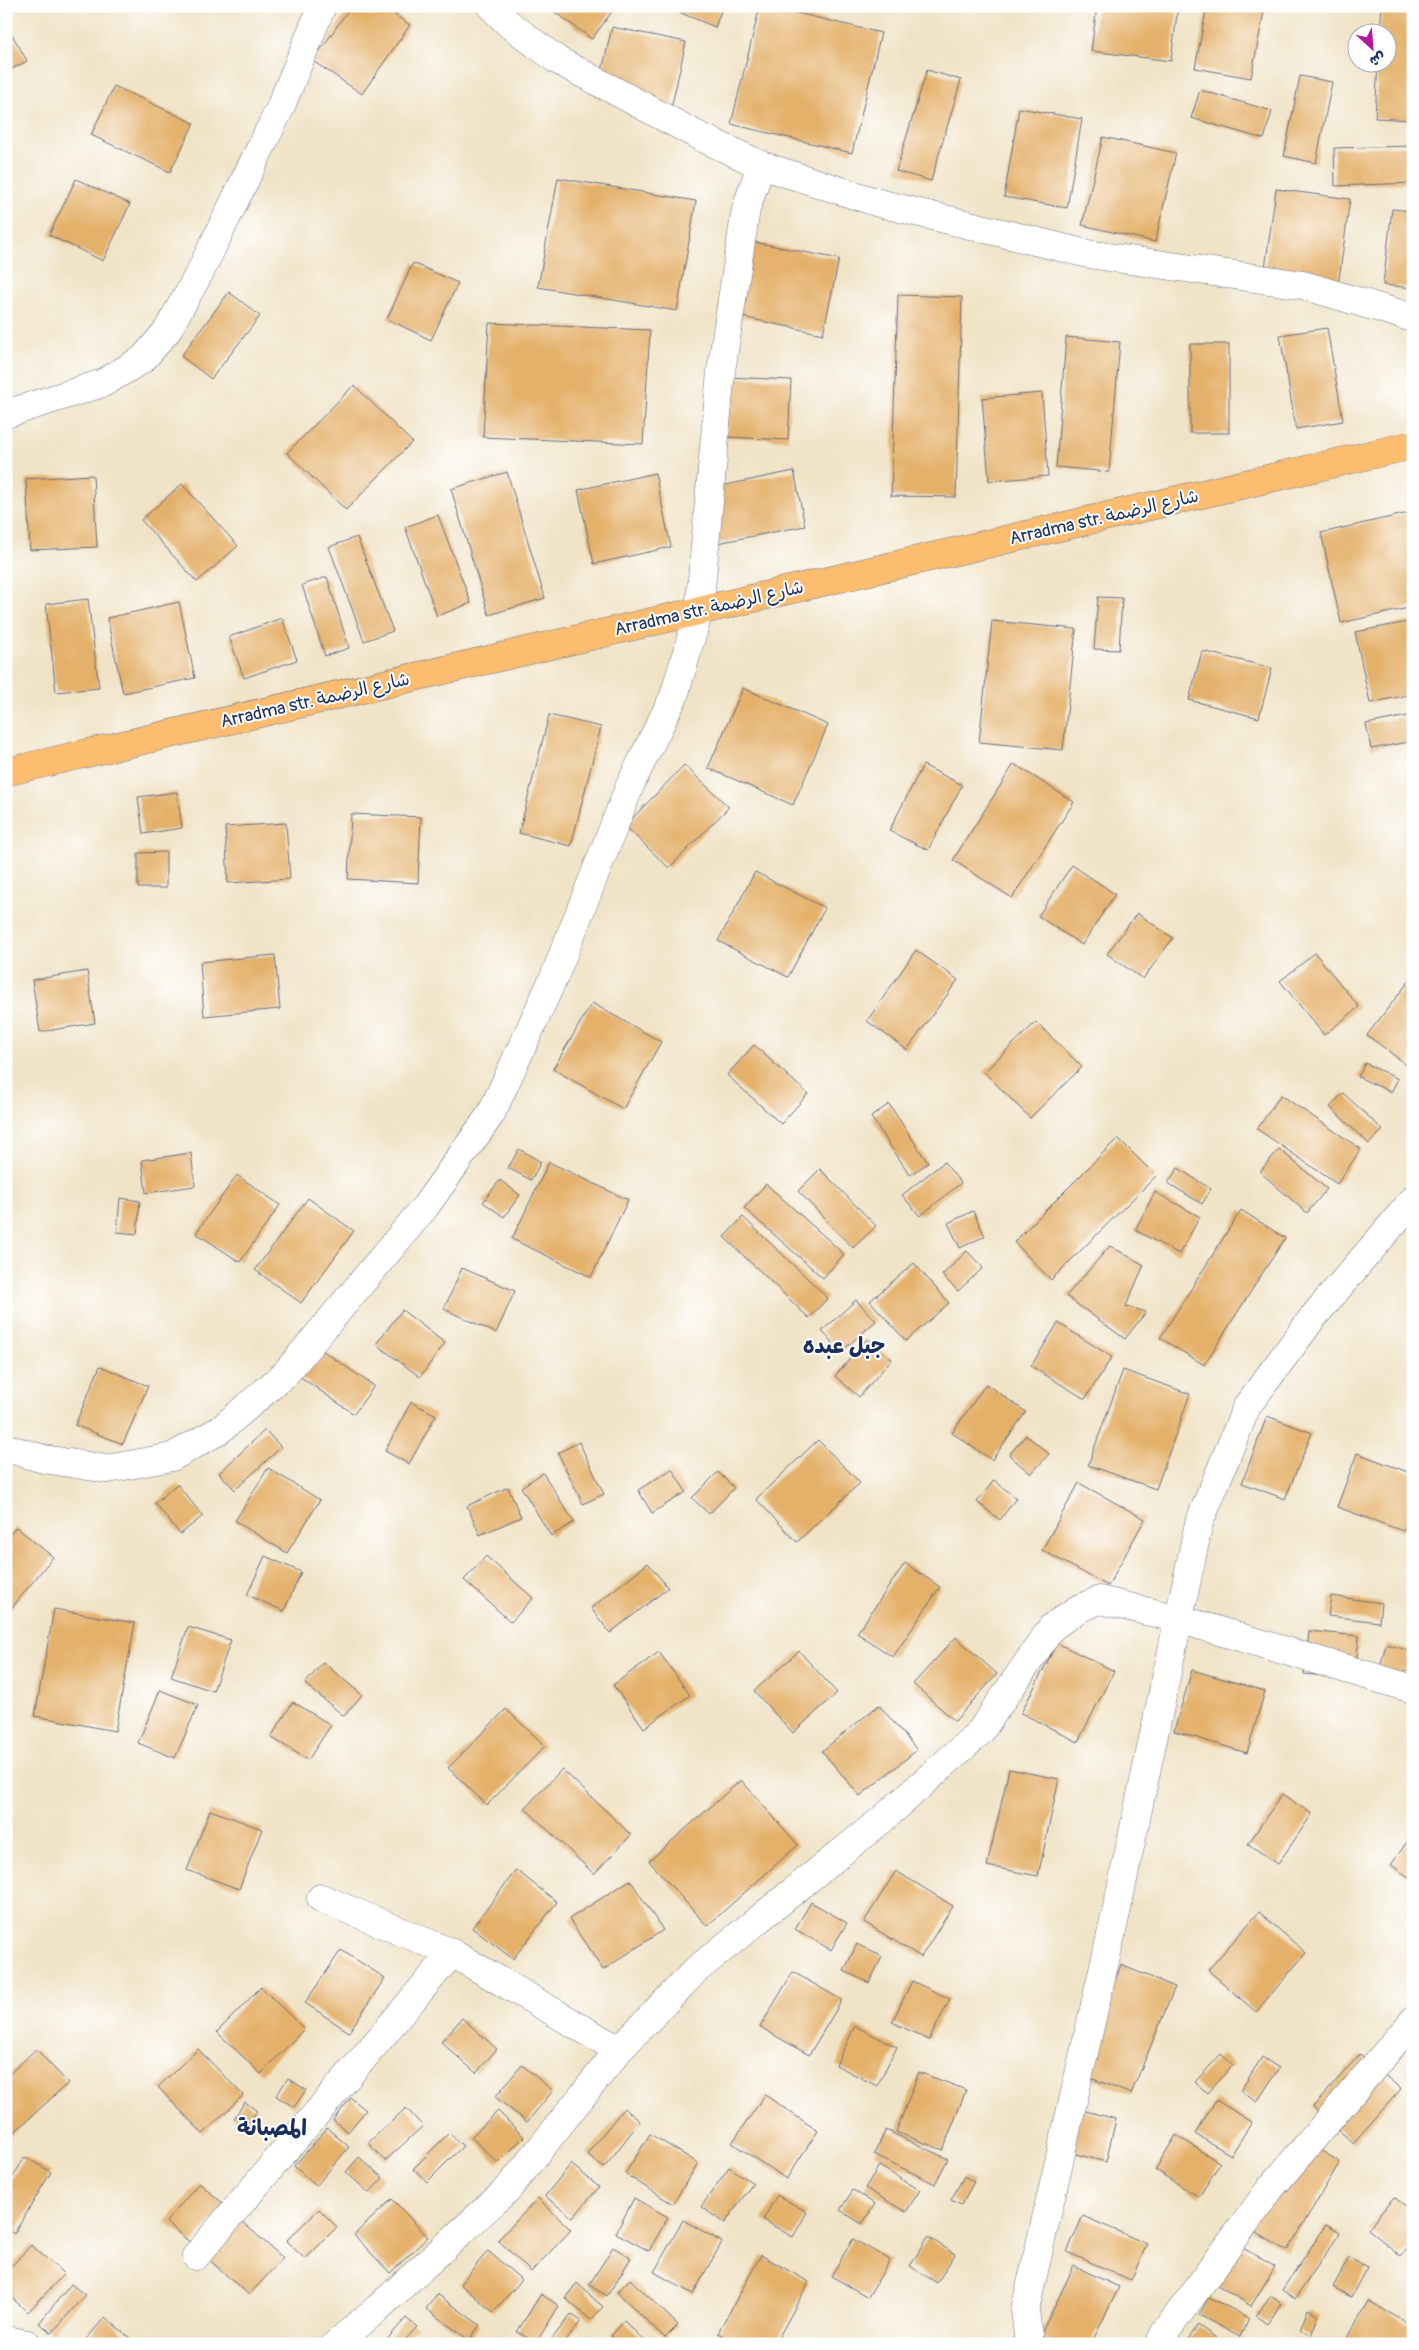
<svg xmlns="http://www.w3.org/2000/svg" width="1419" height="2350" font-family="Pangolin,'Playpen Sans Arabic',sans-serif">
	<rect width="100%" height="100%" fill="#fff"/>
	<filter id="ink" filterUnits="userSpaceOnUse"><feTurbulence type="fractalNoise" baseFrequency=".02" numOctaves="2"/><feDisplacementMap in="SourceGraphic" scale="10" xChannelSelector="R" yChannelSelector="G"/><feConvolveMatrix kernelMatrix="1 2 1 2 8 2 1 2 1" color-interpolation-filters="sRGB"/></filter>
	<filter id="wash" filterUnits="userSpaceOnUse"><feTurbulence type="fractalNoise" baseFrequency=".0096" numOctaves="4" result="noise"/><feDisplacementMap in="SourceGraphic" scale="20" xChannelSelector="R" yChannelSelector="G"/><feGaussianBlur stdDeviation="1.12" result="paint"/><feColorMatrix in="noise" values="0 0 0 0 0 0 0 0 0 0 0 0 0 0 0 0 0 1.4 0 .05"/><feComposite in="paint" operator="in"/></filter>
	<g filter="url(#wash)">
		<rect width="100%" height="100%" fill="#f0e3c6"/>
		<g id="blocks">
			<!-- building -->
			<g fill="#e4b16b">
				<path d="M351,6H382L410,25L362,94L313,61Z"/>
				<path d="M550,6H616L592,39L549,8Z"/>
				<path d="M664,6H723L715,27Z"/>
				<path d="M760,6H768L881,33L852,153L731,124Z"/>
				<path d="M1097,6H1178L1171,61L1091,51Z"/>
				<path d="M1207,6H1265L1251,78L1195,68Z"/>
				<path d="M1382,6H1413V120L1375,118L1378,62H1386V32H1380Z"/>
				<path d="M6,24L27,61L6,72Z"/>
				<path d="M612,27L686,42L670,113L596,97Z"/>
				<path d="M927,70L961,80L931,181L896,171Z"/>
				<path d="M1300,76L1332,82L1316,163L1284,156Z"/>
				<path d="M114,86L194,123L170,172L91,135Z"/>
				<path d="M1200,90L1272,111L1264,139L1191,118Z"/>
				<path d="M1019,108L1082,119L1067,208L1004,197Z"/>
				<path d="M1103,137L1176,153L1155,242L1082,225Z"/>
				<path d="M1413,146V183L1335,186L1334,148Z"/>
				<path d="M558,178L696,201L677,311L538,287Z"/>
				<path d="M76,179L130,204L103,261L49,235Z"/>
				<path d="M1276,189L1350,199L1338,286L1264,276Z"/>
				<path d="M1392,209L1413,211V288L1383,285Z"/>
				<path d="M734,238L839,259L823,334L718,312Z"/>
				<path d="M413,263L458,283L431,340L387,319Z"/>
				<path d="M229,292L260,316L211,379L181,356Z"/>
				<path d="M898,295L962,297L956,497L891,496Z"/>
				<path d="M489,323L650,330L643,444L483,437Z"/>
				<path d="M1327,328L1343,421L1296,429L1280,335Z"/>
				<path d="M1066,337L1120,342L1109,472L1056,467Z"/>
				<rect x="1190" y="344" width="39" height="89"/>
				<path d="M728,377L791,380L788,440L725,437Z"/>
				<path d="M354,385L412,442L346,510L287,453Z"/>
				<path d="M1042,393L1048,476L989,481L982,398Z"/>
				<path d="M794,471L805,526L712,544L701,490Z"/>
				<path d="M507,472L545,598L489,615L451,489Z"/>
				<path d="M655,473L671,547L594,564L578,490Z"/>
				<path d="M93,475L97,547L30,550L26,479Z"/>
				<path d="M182,484L238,546L197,582L141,520Z"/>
				<path d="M1413,512V607L1341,623L1321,533Z"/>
				<path d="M438,515L471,603L437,616L405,527Z"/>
				<path d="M357,537L393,631L364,641L329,547Z"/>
				<path d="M327,577L349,648L325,656L302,585Z"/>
				<path d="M1098,597L1122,598L1119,650L1094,649Z"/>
				<path d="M88,599L99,688L56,692L46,604Z"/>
				<path d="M179,602L195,678L123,693L107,618Z"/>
				<path d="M282,618L297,660L244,678L229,637Z"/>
				<path d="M992,621L1076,629L1063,750L979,742Z"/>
				<path d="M1413,621V694L1370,703L1355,632Z"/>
				<path d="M1202,651L1272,668L1259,718L1189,700Z"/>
				<path d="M743,688L828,725L793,805L708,768Z"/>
				<path d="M549,715L601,727L571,846L519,833Z"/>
				<path d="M1413,715V741L1371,749L1366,724Z"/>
				<path d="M1014,764L1074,802L1012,898L953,860Z"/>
				<path d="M684,765L729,807L669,868L625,826Z"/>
				<path d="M923,765L962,785L928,850L889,831Z"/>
				<path d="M177,792L182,828L143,834L138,797Z"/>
				<path d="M351,814L421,817L418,883L348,879Z"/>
				<path d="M286,823L290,879L228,883L225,827Z"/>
				<path d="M166,852V888H138V853Z"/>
				<path d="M1072,865L1115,894L1082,945L1038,916Z"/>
				<path d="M755,872L825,908L788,977L718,941Z"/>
				<path d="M1137,913L1173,938L1143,979L1107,954Z"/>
				<path d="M916,950L958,980L907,1050L867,1021Z"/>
				<path d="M1315,953L1359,1007L1324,1035L1280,981Z"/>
				<path d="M275,955L280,1009L204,1016L200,962Z"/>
				<path d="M87,971L95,1023L40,1032L32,980Z"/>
				<path d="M1413,976V1060L1408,1066L1367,1035Z"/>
				<path d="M592,1003L661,1042L623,1109L553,1069Z"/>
				<path d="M1036,1022L1082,1067L1030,1118L984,1072Z"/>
				<path d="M754,1045L808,1094L781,1124L727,1075Z"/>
				<path d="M1365,1063L1398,1079L1391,1092L1358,1077Z"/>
				<path d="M1343,1093L1383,1130L1369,1144L1330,1107Z"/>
				<path d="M1281,1095L1361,1149L1337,1184L1257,1129Z"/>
				<path d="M889,1104L928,1163L910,1175L871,1117Z"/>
				<path d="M1118,1138L1156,1176L1051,1280L1014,1242Z"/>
				<path d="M519,1149L541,1162L531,1180L508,1168Z"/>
				<path d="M1279,1149L1327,1189L1307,1213L1260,1172Z"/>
				<path d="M191,1153L195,1186L146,1193L142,1160Z"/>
				<path d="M549,1162L628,1200L591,1277L512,1239Z"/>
				<path d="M944,1162L961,1183L920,1216L902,1195Z"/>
				<path d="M1178,1168L1211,1189L1202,1204L1168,1183Z"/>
				<path d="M820,1169L876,1226L853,1248L798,1191Z"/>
				<path d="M237,1175L280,1205L240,1262L196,1233Z"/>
				<path d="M500,1180L520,1195L504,1217L483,1202Z"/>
				<path d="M766,1184L844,1254L823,1278L744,1208Z"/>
				<path d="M1155,1192L1200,1217L1179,1254L1135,1230Z"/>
				<path d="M120,1198L140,1201L137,1234L117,1232Z"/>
				<path d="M308,1198L354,1231L301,1303L255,1270Z"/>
				<path d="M1241,1210L1285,1238L1204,1365L1160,1338Z"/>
				<path d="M973,1211L985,1236L960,1248L948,1223Z"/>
				<path d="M743,1217L828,1298L809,1318L724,1237Z"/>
				<path d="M1110,1246L1144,1265L1126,1306L1146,1312L1125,1339L1066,1296Z"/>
				<path d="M967,1251L983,1268L958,1291L942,1275Z"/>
				<path d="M914,1263L949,1303L906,1341L870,1301Z"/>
				<path d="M462,1268L515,1291L496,1333L444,1309Z"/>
				<path d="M856,1300L876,1321L841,1352L822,1331Z"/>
				<path d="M402,1310L445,1343L420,1377L376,1344Z"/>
				<path d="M1058,1323L1112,1357L1085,1399L1031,1366Z"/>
				<path d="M867,1339L892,1359L859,1397L835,1376Z"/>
				<path d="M319,1348L374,1386L354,1414L299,1376Z"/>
				<path d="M100,1366L148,1386L123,1444L75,1425Z"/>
				<path d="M1123,1370L1190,1394L1156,1489L1088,1465Z"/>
				<path d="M986,1384L1026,1412L992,1460L952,1433Z"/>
				<path d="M411,1402L436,1415L409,1464L385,1451Z"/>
				<path d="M1267,1416L1312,1433L1285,1499L1242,1483Z"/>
				<path d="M265,1430L281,1447L235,1490L219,1473Z"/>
				<path d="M1026,1435L1049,1454L1031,1474L1009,1455Z"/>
				<path d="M818,1440L860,1483L797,1542L756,1499Z"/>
				<path d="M579,1442L604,1494L583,1504L558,1453Z"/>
				<path d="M1357,1453L1413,1474V1503L1403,1531L1337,1507Z"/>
				<path d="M268,1468L320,1500L287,1553L235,1521Z"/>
				<path d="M672,1469L686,1492L652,1513L638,1490Z"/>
				<path d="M718,1472L734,1488L709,1514L692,1498Z"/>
				<path d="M543,1473L574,1522L551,1536L521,1487Z"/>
				<path d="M994,1480L1016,1498L1000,1520L977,1502Z"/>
				<path d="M1079,1483L1145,1519L1108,1586L1042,1550Z"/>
				<path d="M177,1484L203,1516L180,1534L155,1503Z"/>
				<path d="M508,1487L521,1517L480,1535L467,1506Z"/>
				<path d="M16,1527L53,1557L6,1615V1539Z"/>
				<path d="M265,1556L301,1572L284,1611L247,1595Z"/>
				<path d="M486,1556L533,1598L511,1622L464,1580Z"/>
				<path d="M648,1563L668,1588L610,1633L591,1608Z"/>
				<path d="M905,1563L940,1587L893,1657L857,1633Z"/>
				<path d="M1331,1596L1381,1603L1379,1622L1328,1616Z"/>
				<path d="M54,1609L135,1623L115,1731L35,1716Z"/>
				<path d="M188,1627L231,1640L213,1691L171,1677Z"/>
				<path d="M1309,1631L1359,1636L1355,1679L1304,1674Z"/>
				<path d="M956,1637L997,1674L955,1721L913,1684Z"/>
				<path d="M1057,1643L1114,1671L1078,1742L1021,1713Z"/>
				<path d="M1386,1644L1413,1652V1685L1378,1675Z"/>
				<path d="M799,1651L837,1693L793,1733L754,1691Z"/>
				<path d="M659,1652L690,1695L644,1728L613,1685Z"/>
				<path d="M323,1662L362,1695L344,1716L305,1684Z"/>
				<path d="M1192,1670L1265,1691L1247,1753L1174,1731Z"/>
				<path d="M160,1690L198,1705L175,1758L138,1743Z"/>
				<path d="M293,1702L331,1725L308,1760L271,1737Z"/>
				<path d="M879,1705L917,1750L860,1796L822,1751Z"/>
				<path d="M506,1709L545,1746L487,1805L448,1768Z"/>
				<path d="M562,1769L631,1835L594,1874L525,1808Z"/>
				<path d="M1009,1769L1059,1779L1038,1876L987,1866Z"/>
				<path d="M741,1780L798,1845L707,1926L649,1861Z"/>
				<path d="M1282,1794L1312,1814L1278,1864L1248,1844Z"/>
				<path d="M210,1810L262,1829L239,1889L187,1870Z"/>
				<path d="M1413,1833V1880L1391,1865Z"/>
				<path d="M516,1870L557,1902L513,1959L472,1928Z"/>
				<path d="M896,1871L953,1906L921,1957L864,1922Z"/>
				<path d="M630,1880L663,1930L603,1970L569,1919Z"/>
				<path d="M811,1902L847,1923L831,1950L795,1929Z"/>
				<path d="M1259,1912L1306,1953L1256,2012L1208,1970Z"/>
				<path d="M857,1944L882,1957L869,1983L844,1971Z"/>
				<path d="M341,1950L385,1978L349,2032L305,2003Z"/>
				<path d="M1121,1965L1175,1987L1131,2094L1078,2073Z"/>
				<path d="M793,1972L842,2000L809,2055L760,2027Z"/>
				<path d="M912,1981L950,1999L929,2040L892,2022Z"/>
				<path d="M261,1987L304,2029L261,2074L217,2032Z"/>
				<path d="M462,2018L497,2049L476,2073L441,2042Z"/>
				<path d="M855,2026L897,2047L877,2086L836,2065Z"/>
				<path d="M36,2049L68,2083L6,2140V2077Z"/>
				<path d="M198,2049L243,2095L203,2134L158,2087Z"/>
				<path d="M1221,2054L1233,2065L1207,2093L1195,2082Z"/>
				<path d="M1360,2054L1401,2089L1353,2143L1313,2107Z"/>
				<path d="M1262,2057L1279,2068L1257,2102L1240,2091Z"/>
				<path d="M522,2065L553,2091L527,2122L495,2097Z"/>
				<path d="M919,2072L966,2090L943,2150L896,2132Z"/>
				<path d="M288,2078L306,2090L294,2107L276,2096Z"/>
				<path d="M765,2095L818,2131L786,2179L732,2143Z"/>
				<path d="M351,2098L366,2110L348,2132L333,2120Z"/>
				<path d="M1216,2100L1252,2122L1231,2155L1195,2134Z"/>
				<path d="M245,2102L257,2111L245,2126L234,2118Z"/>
				<path d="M406,2108L423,2126L385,2161L368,2143Z"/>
				<path d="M624,2108L640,2121L604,2168L587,2154Z"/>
				<path d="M1078,2109L1116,2119L1106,2162L1068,2152Z"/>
				<path d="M498,2111L524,2137L498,2163L471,2137Z"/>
				<path d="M327,2128L349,2147L316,2186L294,2166Z"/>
				<path d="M886,2130L948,2159L935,2184L874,2154Z"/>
				<path d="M449,2133L463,2146L427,2182L413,2169Z"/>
				<path d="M650,2134L698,2163L673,2204L625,2174Z"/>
				<path d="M1176,2135L1220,2163L1199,2197L1155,2170Z"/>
				<path d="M1298,2137L1340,2162L1287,2251L1245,2226Z"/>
				<path d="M25,2157L51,2172L14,2234L6,2229V2188Z"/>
				<path d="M359,2157L383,2178L369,2193L346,2172Z"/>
				<path d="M571,2164L599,2187L573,2218L545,2196Z"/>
				<path d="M879,2166L920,2190L906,2212L865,2188Z"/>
				<path d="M729,2167L753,2183L725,2223L701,2207Z"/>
				<path d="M964,2176L974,2182L961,2205L951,2200Z"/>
				<path d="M199,2183L225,2205L192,2244L166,2222Z"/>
				<path d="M853,2190L875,2204L862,2224L840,2210Z"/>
				<path d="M777,2195L807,2212L793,2237L763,2220Z"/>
				<path d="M1394,2197L1413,2212V2242L1401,2256L1368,2229Z"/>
				<path d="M538,2198L571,2230L531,2272L498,2240Z"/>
				<path d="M634,2198L668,2217L649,2251L616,2233Z"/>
				<path d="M392,2199L428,2237L390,2273L354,2235Z"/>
				<path d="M319,2209L337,2227L305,2259L286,2241Z"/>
				<path d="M1083,2216L1147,2244L1131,2280L1067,2252Z"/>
				<path d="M683,2220L722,2242L693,2294L654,2272Z"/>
				<path d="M241,2221L283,2258L249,2295L207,2258Z"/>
				<path d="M1326,2225L1340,2233L1295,2299L1282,2290Z"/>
				<path d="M928,2237L955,2254L937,2283L910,2266Z"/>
				<path d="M853,2239L890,2260L868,2297L831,2276Z"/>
				<path d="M1233,2242L1275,2267L1251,2306L1209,2280Z"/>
				<path d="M31,2245L64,2274L28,2312L6,2293V2272Z"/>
				<path d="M613,2247L631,2258L607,2296L589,2285Z"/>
				<path d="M488,2251L522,2280L493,2312L460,2284Z"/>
				<path d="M761,2255L809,2282L775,2344H738L718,2333Z"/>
				<path d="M1349,2258L1367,2267L1351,2297L1333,2287Z"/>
				<path d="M1074,2266L1119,2287L1091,2344H1055L1040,2336Z"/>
				<path d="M630,2279L678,2325L665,2338L617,2292Z"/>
				<path d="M577,2283L603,2307L591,2320L565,2298Z"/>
				<path d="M71,2284L85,2295L52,2333L39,2323Z"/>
				<path d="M437,2294L480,2325L469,2340L426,2309Z"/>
				<path d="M541,2294L559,2306L536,2343L517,2332Z"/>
				<path d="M1271,2296L1282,2304L1267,2324L1256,2316Z"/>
				<path d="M1209,2297L1249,2318L1240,2337L1199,2315Z"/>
				<path d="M1368,2301L1413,2326V2331L1405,2344H1344Z"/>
				<path d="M1308,2309L1319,2315L1311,2335L1300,2330Z"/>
				<path d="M571,2314L581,2321L564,2344H548Z"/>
				<path d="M105,2317L137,2344H82Z"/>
				<path d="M406,2318L417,2327L401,2344H383Z"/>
				<path d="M624,2321L648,2344H619L611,2336Z"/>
				<path d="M1198,2325L1225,2344H1185Z"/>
			</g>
		</g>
	</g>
	<g filter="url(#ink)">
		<use href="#blocks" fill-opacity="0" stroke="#666e82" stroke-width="1"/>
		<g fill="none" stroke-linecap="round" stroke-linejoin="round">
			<!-- street casing -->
			<g stroke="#666e82" stroke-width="29">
				<g id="street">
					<path d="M491,6L509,24L557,60L701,137L761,165L879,203L1088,254L1303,285L1413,318"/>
					<path d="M6,414L103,383L143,359L167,331L200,272L281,106L322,6"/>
					<path d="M6,1448L44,1459L107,1469L172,1457L220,1430L285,1374L425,1207L491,1114L554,977L631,783L674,696L699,611L721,371L746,209L761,165"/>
					<path d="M321,1898L452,1953L619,2050"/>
					<path d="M196,2256L452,1953"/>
					<path d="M6,2340L27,2344"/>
					<path d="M336,2344L378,2308L508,2189L619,2050L696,1970L884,1818L980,1732L1052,1627L1078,1609L1100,1600L1179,1619L1413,1689"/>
					<path d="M1029,2344L1025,2310L1114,1922L1199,1523L1247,1406L1314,1316L1413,1200"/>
					<path d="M1159,2344L1164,2334L1270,2189L1413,2021"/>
				</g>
			</g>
			<!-- primary casing -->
			<g stroke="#666e82" stroke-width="29">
				<path id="primary" d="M6,772L1413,445"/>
			</g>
			<!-- street -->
			<use href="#street" stroke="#fff" stroke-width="28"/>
			<!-- primary -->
			<use href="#primary" stroke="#fcbd6f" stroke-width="28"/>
		</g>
	</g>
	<g text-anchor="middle" stroke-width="4" stroke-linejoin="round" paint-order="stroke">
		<!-- street labels -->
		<g font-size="18" fill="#1b2f5e" stroke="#fff">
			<text transform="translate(1104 517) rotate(-13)" y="6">Arradma str. شارع الرضمة</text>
			<text transform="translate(709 608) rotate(-13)" y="6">Arradma str. شارع الرضمة</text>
			<text transform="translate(315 700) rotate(-13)" y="6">Arradma str. شارع الرضمة</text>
		</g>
		<!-- district labels -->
		<g font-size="22" font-weight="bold" fill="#1b2f5e" stroke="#fff">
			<text x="844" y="1353">جبل عبده</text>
			<text x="272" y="2135">المصبانة</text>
		</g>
	</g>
	<!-- margin -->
	<rect width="1419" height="2350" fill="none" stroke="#fff" stroke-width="25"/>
	<!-- north arrow -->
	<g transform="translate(1372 48) rotate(154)"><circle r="24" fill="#ffffff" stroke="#a4acbf"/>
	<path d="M0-4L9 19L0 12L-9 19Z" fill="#b5179e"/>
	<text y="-8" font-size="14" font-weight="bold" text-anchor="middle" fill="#1b2f5e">ش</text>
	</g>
</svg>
